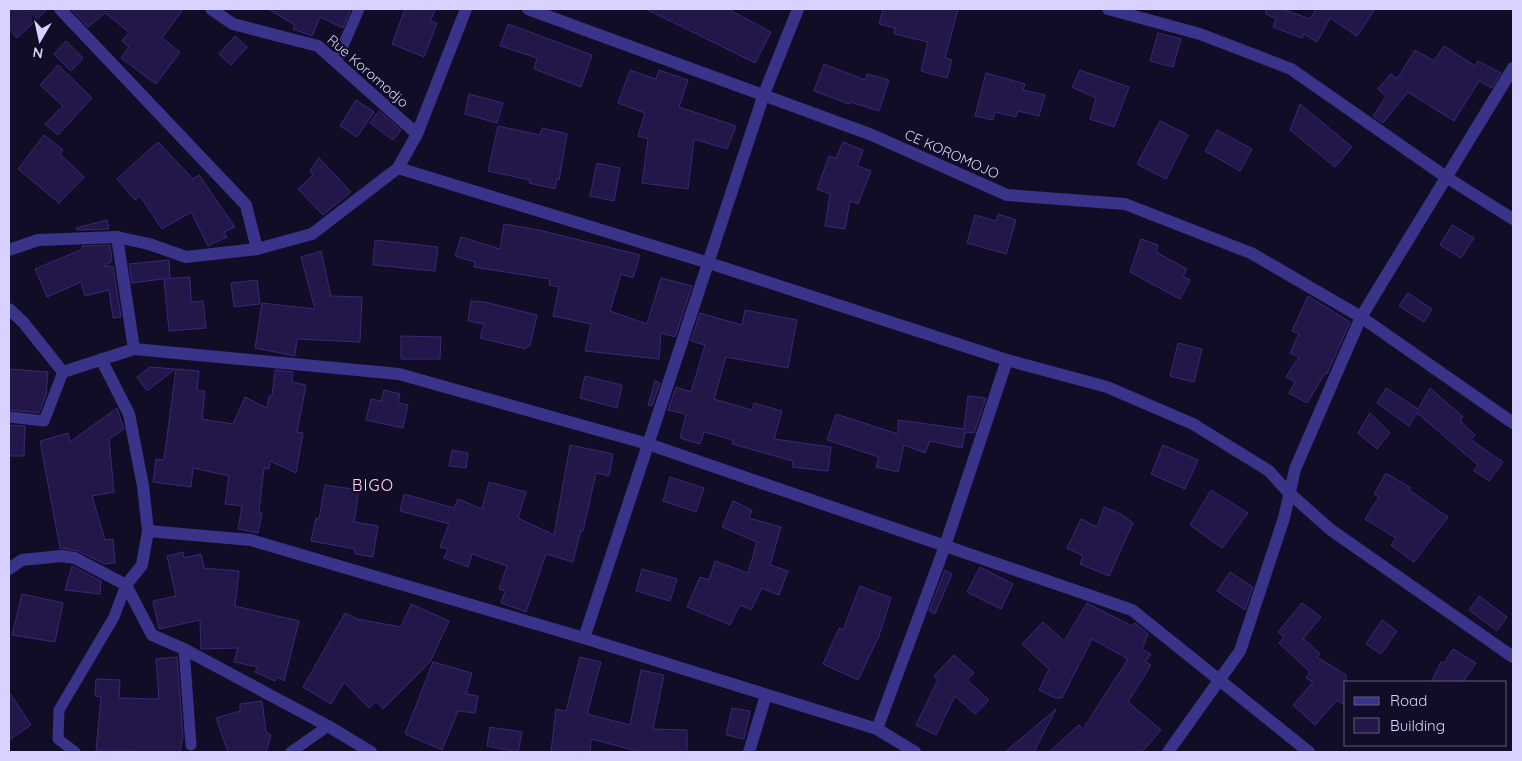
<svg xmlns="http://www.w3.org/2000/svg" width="1522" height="761" font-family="Quicksand,sans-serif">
	<rect width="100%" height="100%" fill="#120d27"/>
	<!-- building -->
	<g fill="#23174a" stroke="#3a2778">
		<path d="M9,9H48L17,38L9,29Z"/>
		<path d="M71,9H183L162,38L180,52L156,84L121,58L129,47L122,41L129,32L105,13L88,27Z"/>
		<path d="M268,9H351L343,28L320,17L312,36L293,29L295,25Z"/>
		<path d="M405,9H436L430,21L437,23L424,57L392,44Z"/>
		<path d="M646,9H728L771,32L755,63Z"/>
		<path d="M883,9H958L945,58L952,60L947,78L921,71L928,42L894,34L895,28L879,24Z"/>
		<path d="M1267,9H1283L1310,19L1316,9H1375L1357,36L1330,18L1317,42L1304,34L1302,38L1273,27L1276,19L1265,13Z"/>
		<path d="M508,24L592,55L581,87L534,69L537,58L500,46Z"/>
		<path d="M1158,33L1181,39L1173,67L1150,61Z"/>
		<path d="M235,36L247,47L231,65L219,54Z"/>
		<path d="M66,41L83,58L71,71L54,54Z"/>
		<path d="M1444,46L1475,66L1478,61L1501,73L1492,88L1479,81L1454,121L1408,92L1383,123L1373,116L1386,96L1378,89L1391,74L1397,79L1415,50L1434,61Z"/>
		<path d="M824,64L865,80L867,74L889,80L879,111L850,102L849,104L814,91Z"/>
		<path d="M58,65L92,98L58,135L45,124L63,106L40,85Z"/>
		<path d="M630,70L656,79L659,70L688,80L679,107L736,126L727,149L694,139L688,189L642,183L648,139L638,136L645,113L618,103Z"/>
		<path d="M1080,70L1129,87L1114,127L1090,119L1096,98L1072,87Z"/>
		<path d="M986,73L1025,84L1023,90L1045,95L1039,116L1018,111L1016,117L995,112L993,120L975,116Z"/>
		<path d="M469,94L503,103L497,123L465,114Z"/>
		<path d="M356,100L374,112L357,137L340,126Z"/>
		<path d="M1300,104L1352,147L1335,167L1290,130Z"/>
		<path d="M379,111L401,130L393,140L370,123Z"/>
		<path d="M1160,121L1188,135L1166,179L1137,164Z"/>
		<path d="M498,126L540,135L542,128L567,134L559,180L557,179L555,189L529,183L530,180L488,171Z"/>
		<path d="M1217,130L1252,149L1240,171L1205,151Z"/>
		<path d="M44,135L63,150L60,154L84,177L59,203L18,169Z"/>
		<path d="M158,142L193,179L199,175L235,227L224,232L227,237L208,246L191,212L162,229L140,196L135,200L117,179Z"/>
		<path d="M843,142L863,150L857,166L871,171L858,204L850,201L845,229L825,226L830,194L817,189L829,156L836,158Z"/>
		<path d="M319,158L351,192L323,215L298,189L313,175L310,171Z"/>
		<path d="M597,163L620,168L614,201L590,196Z"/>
		<path d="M998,214L1016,220L1006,254L967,243L975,215L996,221Z"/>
		<path d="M107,220L109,229L77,230L76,228Z"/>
		<path d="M504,224L539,230L640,255L633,278L621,274L610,311L647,324L661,278L692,286L675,337L661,333L659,359L585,351L591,324L553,316L559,287L549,285L550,279L474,267L475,262L455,256L461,237L500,249Z"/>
		<path d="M1452,225L1474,238L1461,258L1440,245Z"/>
		<path d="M1141,239L1158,245L1156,252L1187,269L1183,276L1190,280L1180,299L1130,272Z"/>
		<path d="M375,240L438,247L435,271L373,265Z"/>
		<path d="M110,245L112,261L103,267L113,266L121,317L113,318L109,290L85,296L81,282L47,297L35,269L83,249L82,246Z"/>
		<path d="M321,251L331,296L362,297L360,342L297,339L295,356L255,348L262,303L315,309L301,257Z"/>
		<path d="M169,260L170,278L132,283L129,264Z"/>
		<path d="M190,277L191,302L203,301L206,328L169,331L164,279Z"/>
		<path d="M257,280L260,304L234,307L231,283Z"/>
		<path d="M1408,293L1432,309L1424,322L1399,306Z"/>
		<path d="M1308,296L1350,322L1327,374L1325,373L1307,403L1289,393L1295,382L1286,377L1299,357L1290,353L1299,334L1292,331Z"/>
		<path d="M471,301L485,302L537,315L530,346H527L526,349L480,338L484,324L468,321Z"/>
		<path d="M745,310L797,320L788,368L726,357L714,399L752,410L754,403L782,411L774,439L831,447L828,471L792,467L793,461L732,444L733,440L704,432L700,444L680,438L686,414L668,410L676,387L691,392L705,345L691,341L700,313L742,325Z"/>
		<path d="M401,336L441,337L440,359H401Z"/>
		<path d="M1178,343L1202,349L1194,382L1170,376Z"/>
		<path d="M150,367L175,369L147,391L137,377Z"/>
		<path d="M9,369L48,372L46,395L39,413L9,410Z"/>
		<path d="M176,369L199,371L197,390L205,391L202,419L233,424L245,397L267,408L269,396H272L275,370L293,372L292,382L306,385L297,432L303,433L296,473L270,461L269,469L264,468L259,512L262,513L258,533L238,529L242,506L225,504L229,476L193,468L191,487L153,482L156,459L164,460Z"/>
		<path d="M585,376L622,385L617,408L580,398Z"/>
		<path d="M655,381L660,383L652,406L648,405Z"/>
		<path d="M1386,388L1418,409L1430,388L1463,417L1460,421L1475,435L1471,440L1503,462L1489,481L1474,471L1478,465L1417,413L1409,426L1377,403Z"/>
		<path d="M384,390L400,394L398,403L408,405L403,428L366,420L371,399L381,401Z"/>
		<path d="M968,396L986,398L974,433L965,432L962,448L930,441L925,453L904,445L898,472L876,467L879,457L827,440L836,414L898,434V420L964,429Z"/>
		<path d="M117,408L124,429L109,439L114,492L92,496L105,540L113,539L115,563L105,564L78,551L60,548L40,441L68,433L70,442Z"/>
		<path d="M1370,413L1390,433L1377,449L1358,433Z"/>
		<path d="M9,425L25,426L24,456H9Z"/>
		<path d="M570,445L613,454L609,476L596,473L583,531L581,530L573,562L546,554L526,612L501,603L505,591L499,589L507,566L472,554L468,567L444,558L448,549L440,547L449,524L400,511L404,494L454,508L458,499L482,509L489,482L526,492L518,518L554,535Z"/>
		<path d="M1163,445L1198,460L1185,489L1151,474Z"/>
		<path d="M452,450L468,453L466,468L449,466Z"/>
		<path d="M1386,473L1411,488L1409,490L1448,517L1414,562L1391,545L1396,538L1365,519L1379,497L1374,494Z"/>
		<path d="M670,477L704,488L696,512L663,501Z"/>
		<path d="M325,485L359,490L354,522L378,526L373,557L355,554V549L311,541L316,518L319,519Z"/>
		<path d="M1211,490L1248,513L1222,548L1190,525Z"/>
		<path d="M733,501L752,510L749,518L781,527L770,565L788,571L779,595L762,588L751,610L740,605L730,625L687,607L700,577L709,580L715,561L748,573L757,542L722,527Z"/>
		<path d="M1104,507L1121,514L1133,523L1109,576L1080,564L1083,556L1067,548L1081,519L1097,527Z"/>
		<path d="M183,552L184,558L201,554L204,568L239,571L235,606L299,621L284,681L277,677L275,681L255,672L258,667L234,662L238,648L201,649L200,620L159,629L153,601L176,596L167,556Z"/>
		<path d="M72,566L101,581L100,594L65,590Z"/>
		<path d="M980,567L1013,584L1001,609L967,592Z"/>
		<path d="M642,569L677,579L670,601L636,591Z"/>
		<path d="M945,570L952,574L935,614L929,611Z"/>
		<path d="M1230,572L1253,587L1245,610L1217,591Z"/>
		<path d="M860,586L891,598L879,636L858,680L823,664L839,628L843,630Z"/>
		<path d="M22,594L63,603L55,642L12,635Z"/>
		<path d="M1479,596L1507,617L1497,631L1469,610Z"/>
		<path d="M1087,603L1132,626L1135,623L1148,634L1142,649L1151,654L1145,662L1151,665L1128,702L1161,730L1142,752H1049L1079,725L1083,729L1128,659L1092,639L1062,698H1055L1039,690L1049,669L1022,644L1043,622L1064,641Z"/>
		<path d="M1302,603L1321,617L1302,640L1304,639L1320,654L1317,657L1346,675V706L1337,700L1315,725L1293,705L1313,682L1306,678L1310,672L1279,643L1284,637L1278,632Z"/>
		<path d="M411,604L449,621L430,662L383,709L376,701L369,708L344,682L331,704L303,687L345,613L357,619L401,627Z"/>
		<path d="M1382,620L1397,631L1381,654L1366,644Z"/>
		<path d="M1453,649L1476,663L1463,682H1431L1441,662L1444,663Z"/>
		<path d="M954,655L974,673L967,680L989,700L975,714L955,696L936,735L916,725L938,680L934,676Z"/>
		<path d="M177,657L183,736L180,752L96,751L101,697L95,696L96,679L120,680L119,698L159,699L156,659Z"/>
		<path d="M580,657L601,662L587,714L630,725L641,670L664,675L653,729L687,730V752H633V750L591,739L590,752H551L556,709L566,711Z"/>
		<path d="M433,662L472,673L466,694L478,696L475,713L458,711L442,750L405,734Z"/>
		<path d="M9,692L31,725L9,740Z"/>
		<path d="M262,701L266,732L271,735L266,752H228L216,718L240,711V704Z"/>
		<path d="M732,708L750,711L744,739L726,735Z"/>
		<path d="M1056,709L1034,752H1005Z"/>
		<path d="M490,727L522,732L518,752L487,746Z"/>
	</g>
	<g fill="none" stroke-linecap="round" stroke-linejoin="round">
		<!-- service -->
		<g stroke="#3a338a" stroke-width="11">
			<path d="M336,62L359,9"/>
			<path d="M9,417L44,421L63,372"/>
			<path d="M184,649L191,745"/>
			<path d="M75,752L58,739L59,710L114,617L126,585"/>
			<path d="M291,752L328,726"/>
		</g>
		<!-- minor -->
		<g stroke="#3a338a" stroke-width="12">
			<path d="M60,9L246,205L257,249"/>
			<path d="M211,9L233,24L318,46L417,134"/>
			<path d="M528,9L872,135L1007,195L1125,204L1251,253L1361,317L1513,423"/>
			<path d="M1108,9L1200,34L1291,69L1446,177L1513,219"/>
			<path d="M398,168L709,263L1007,360L1107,387L1193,424L1269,471L1288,492L1331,530L1513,657"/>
			<path d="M117,237L134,349"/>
			<path d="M9,250L38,240L117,237L149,244L186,257L257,249L312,234L398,168L417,134L466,9"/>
			<path d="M9,309L23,322L63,372L134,349L399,374L648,444L1132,610L1309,752"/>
			<path d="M101,359L129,414L143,486L148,531L142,565L126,585"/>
			<path d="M148,531L251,540L584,638L877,729L915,752"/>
			<path d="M9,569L22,560L61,556L75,558L126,585L152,635L184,649L328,726L371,752"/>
			<path d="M584,638L764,94L798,9"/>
			<path d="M877,729L945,546L1007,360"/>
			<path d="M749,752L766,695"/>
			<path d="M1168,752L1240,651L1284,518L1295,469L1361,317L1513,68"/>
		</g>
	</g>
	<g text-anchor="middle" stroke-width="4.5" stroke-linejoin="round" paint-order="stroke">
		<!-- street labels -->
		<g font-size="14" fill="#d9d2ff" stroke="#120d27">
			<text transform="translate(368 71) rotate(41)" y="5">Rue Koromodjo</text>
			<text transform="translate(952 154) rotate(24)" y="5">CE KOROMOJO</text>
		</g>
		<!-- quarter labels -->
		<g font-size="16" letter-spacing="1" fill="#ffd4ee" stroke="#120d27">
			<text x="373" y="491">BIGO</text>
		</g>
	</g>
	<!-- border -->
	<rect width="1522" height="761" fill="none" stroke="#d9d2ff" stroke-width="20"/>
	<!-- legend -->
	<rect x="1344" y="681" width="162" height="65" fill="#120d27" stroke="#625c7d"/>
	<rect x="1354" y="697" width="25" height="8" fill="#3a338a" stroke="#625c7d"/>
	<text x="1390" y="706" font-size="15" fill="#d9d2ff">Road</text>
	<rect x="1354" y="718" width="25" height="15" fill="#23174a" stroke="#625c7d"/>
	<text x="1390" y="731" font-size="15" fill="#d9d2ff">Building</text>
	<!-- north arrow -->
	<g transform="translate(40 40) rotate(189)" stroke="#120d27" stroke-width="4" paint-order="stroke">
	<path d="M0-4L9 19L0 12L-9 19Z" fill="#d9d2ff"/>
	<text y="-8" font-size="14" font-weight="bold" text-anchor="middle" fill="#d9d2ff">N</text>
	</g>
</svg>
